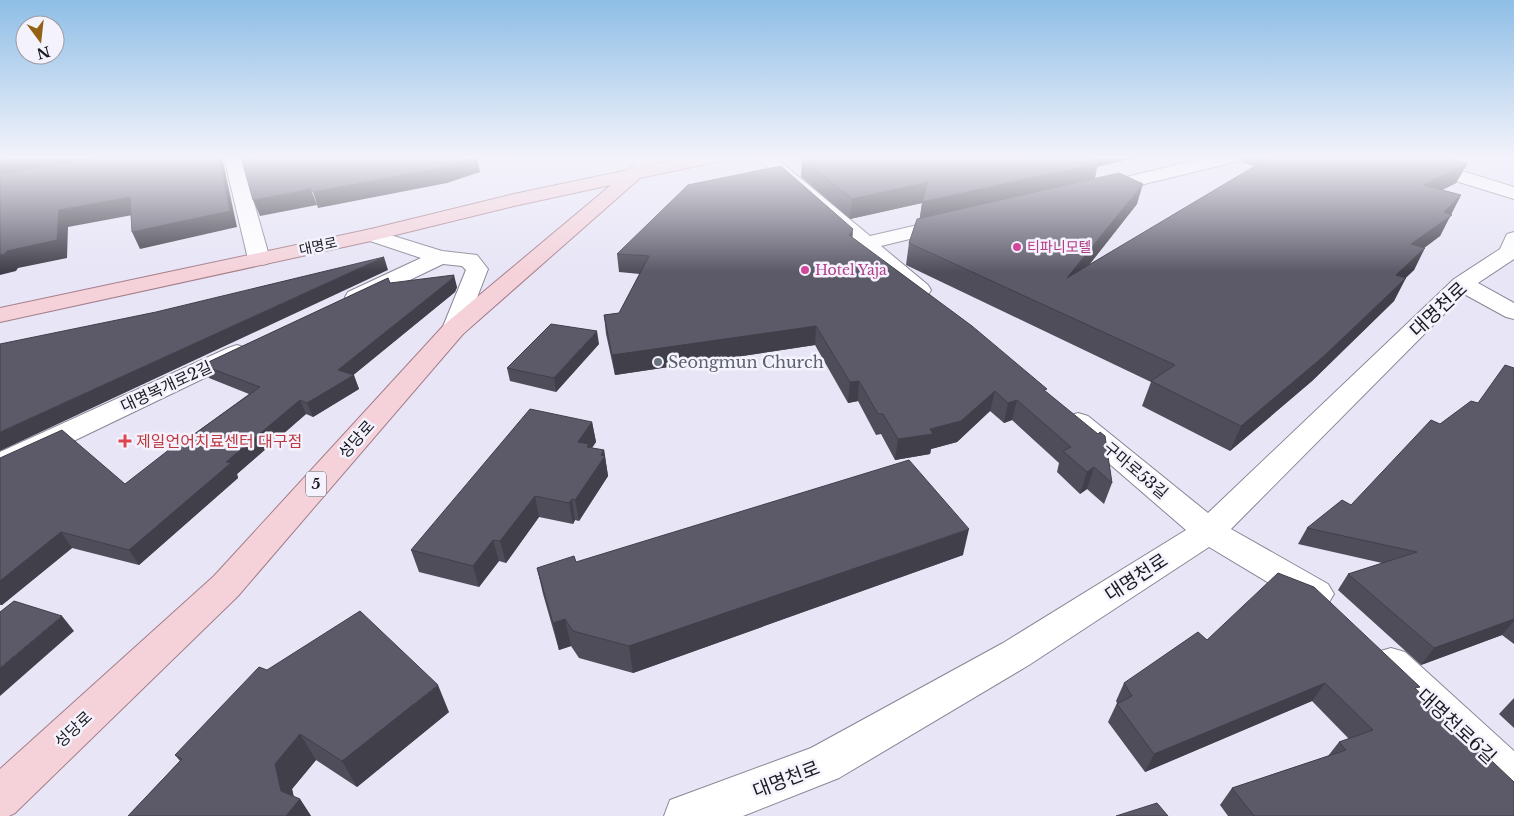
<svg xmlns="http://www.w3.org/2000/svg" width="1514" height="816" font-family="'Libre Baskerville','Noto Sans KR',serif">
	<rect width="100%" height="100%" fill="#e7e5f6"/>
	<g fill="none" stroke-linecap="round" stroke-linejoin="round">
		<!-- minor casing -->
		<g stroke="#888696" stroke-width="2">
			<g id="minor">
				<path d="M224,157H241L270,259L267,264L259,265L251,264L248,259Z"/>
				<path d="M756,157H775L870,236L948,218L955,220L958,224L955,228L881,246L928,285L931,290L928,295L920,297L912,295L857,248Z"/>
				<path d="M1209,157H1241L1239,161L1099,195L1093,193L1090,189L1093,185Z"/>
				<path d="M1389,157H1417L1514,187V199L1391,161Z"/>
				<path d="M371,229L442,251L477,255L488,269L463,334L454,336L445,334L442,329L466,270L462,266L443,264L364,302L356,304L348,302L345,297L348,292L421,258L364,239L361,235L364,231Z"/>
				<path d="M1514,232V259L1478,283L1514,303V319L1506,317L1464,294L1231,529L1328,584L1334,594L1328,604L1316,608L1304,604L1209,547L1029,665L839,778L743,816H664L670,800L811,748L1003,643L1186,530L1068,428L1064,422L1068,416L1078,413L1088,416L1208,513L1454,279L1500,249L1507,234Z"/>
				<path d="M237,345L246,348L250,353L246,358L11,471L0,474V452L228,348Z"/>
				<path d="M1391,648L1405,652L1514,751V800L1499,794L1377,676L1372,664L1377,652Z"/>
			</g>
		</g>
		<!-- major casing -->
		<g stroke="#a47e89" stroke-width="2">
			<path id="major" d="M643,157H662L656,164L689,157H723L721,161L640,178L463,334L238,596L15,813L9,816H0V769L214,576L445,324L611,185L514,206L371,241L0,322V308L371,229L514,194L628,170Z"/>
		</g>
		<!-- minor -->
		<use href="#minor" fill="#fff" fill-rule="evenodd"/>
		<!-- major -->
		<use href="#major" fill="#f5d2da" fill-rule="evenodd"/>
	</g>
	<!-- wall -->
	<g fill="#4f4d5a">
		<path d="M1242,157H1446L1467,164L1456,183L1442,190L1461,195L1440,236L1424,248L1414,270L1405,278L1394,301L1312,381L1230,451L1142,406L1151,382L906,265L909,243L920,218L922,203L850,219L801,177L802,158L1097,167L1095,178L1137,204L1090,264L1256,166L1241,162Z"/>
		<path d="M852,237L1046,392L1112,483L1104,504L1087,489L1080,494L1057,472L1059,463L1012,420L1004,423L990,411L957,442L931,449L930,454L895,460L881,434L876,435L858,401L848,403L815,345L615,375L606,334L604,315L619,313L640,274L619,272L617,254Z"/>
		<path d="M388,278L390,283L457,287L455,292L353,375L359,389L313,417L306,414L237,474L238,478L139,565L72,548L2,605H0V458L125,484L249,394L209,378L202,365Z"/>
		<path d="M599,344L556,392L510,381L507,368Z"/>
		<path d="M1514,368V644L1502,635L1421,665L1338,590L1348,574L1382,563L1298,544L1307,528L1351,505L1440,424L1478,403Z"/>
		<path d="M592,422L596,442L592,448L604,450L608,476L579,521L575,520L573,524L539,517L506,563L499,561L479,587L419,572L411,550Z"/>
		<path d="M963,555L633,673L579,658L571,646L559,650L543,594L537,568L576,562Z"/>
		<path d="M1207,640L1417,690L1514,816H1228L1220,805L1232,788L1328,756L1339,742L1349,739L1312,701L1145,772L1108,722L1117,703L1116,701L1124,683Z"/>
		<path d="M267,670L449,712L357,787L316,760L292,789L294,797L300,799L311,816H128L180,761L175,755Z"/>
		<path d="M1514,698V728L1499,714Z"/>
	</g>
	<!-- shaded-wall -->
	<g fill="#403f4a">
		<path d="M19,157H112L0,178V161Z"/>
		<path d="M219,157H222L237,227L140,249L132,232Z"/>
		<path d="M475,157H477L480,172L447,183L318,208L313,192Z"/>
		<path d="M1077,157H1140L1097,167L1094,182L919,223L922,203L850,219L852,199L928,182Z"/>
		<path d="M1467,164L1456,183L1413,205L1423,185Z"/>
		<path d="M1143,184L1137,204L1061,300L1067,278Z"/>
		<path d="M311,189L317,205L260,216L253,200Z"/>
		<path d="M1461,195L1440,236L1400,266L1411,244Z"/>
		<path d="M130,197L138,214L68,227L67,258L18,268L16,271L0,275V255L59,210Z"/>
		<path d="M853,229L852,247L849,235Z"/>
		<path d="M1425,248L1414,270L1385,298L1396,275Z"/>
		<path d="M384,257L388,270L0,451V432Z"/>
		<path d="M454,275L457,287L455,292L351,377L354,375L359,389L313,417L307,403L338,370Z"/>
		<path d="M1406,278L1394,301L1312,381L1230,451L1241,426Z"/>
		<path d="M816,326L815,345L615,375L612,355Z"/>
		<path d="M597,331L599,344L556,392L554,378Z"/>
		<path d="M859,381L858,401L848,403L850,382Z"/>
		<path d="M995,391L990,411L957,442L931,449L930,454L895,460L898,439L930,429Z"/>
		<path d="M300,400L306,414L237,474L238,478L139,565L129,550L226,462Z"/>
		<path d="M1017,400L1012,420L1004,423L1008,403Z"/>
		<path d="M592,422L596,442L590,450L578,442Z"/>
		<path d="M604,450L608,476L579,521L575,500Z"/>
		<path d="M1094,467L1087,489L1080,494L1087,472Z"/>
		<path d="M535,496L539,517L506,563L500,541Z"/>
		<path d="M572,499L575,520L573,524L569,503Z"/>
		<path d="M969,529L963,555L633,673L629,646Z"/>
		<path d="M61,532L72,548L2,605L0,603V581Z"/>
		<path d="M493,540L499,561L479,587L473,566Z"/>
		<path d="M62,616L74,631L0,696V668Z"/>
		<path d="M565,619L571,646L559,650L553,623Z"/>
		<path d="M1514,619V621L1502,635L1421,665L1434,648Z"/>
		<path d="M1325,683L1312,701L1145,772L1154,754Z"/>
		<path d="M438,685L449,712L357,787L342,761Z"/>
		<path d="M300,734L316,760L292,789L295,804L300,799L311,816H286L275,764Z"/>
	</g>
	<!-- building -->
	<g fill="#5c5a69" stroke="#403f4a">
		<path d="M0,157H19L0,161Z"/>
		<path d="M99,157H219L230,211L132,232L130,197L59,210L57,240L7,251L5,254L0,255V174Z"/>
		<path d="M241,157H475L444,167L362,183L313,192L311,189L253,200Z"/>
		<path d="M805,157H1088L1099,163L922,202L928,182L852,199L802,158Z"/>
		<path d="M1270,157H1446L1467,164L1423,185L1461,195L1444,212L1452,215L1411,244L1425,248L1396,275L1406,278L1324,356L1241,426L1151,381L1175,365L909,243L917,219L1119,173L1143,184L1067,278Z"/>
		<path d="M781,166L853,229L849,235L972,326L1047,389L1044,390L1098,434L1100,432L1105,436L1112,483L1094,467L1087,472L1063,451L1071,447L1017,400L1008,403L995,391L961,421L930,429L933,434L898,439L883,414H878L859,381L850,382L816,326L612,355L604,315L619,313L649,256L617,254L688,185Z"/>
		<path d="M384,257L0,432V344L156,312Z"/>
		<path d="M454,275L452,279L338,370L354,375L307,403L300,400L226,462L231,463L129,550L61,532L0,581V458L62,430L125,484L170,449L172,450L260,387L202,365L388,278L390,283Z"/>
		<path d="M551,324L597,331L554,378L507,368Z"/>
		<path d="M1505,365L1514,368V619L1434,648L1348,574L1417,552L1307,528L1342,500L1351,505L1431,420L1440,424L1471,401L1478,403Z"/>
		<path d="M530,409L592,422L578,442L589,444L587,447L604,450L601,455L605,456L575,500L572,499L569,503L535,496L500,541L493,540L473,566L411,550Z"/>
		<path d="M909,460L969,529L629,646L573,631L565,619L553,623L537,568L574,556L576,562Z"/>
		<path d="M1278,573L1314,587L1420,687L1415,688L1514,782V816H1254L1232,788L1346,750L1339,742L1373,730L1325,683L1154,754L1117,704L1132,696L1124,683L1198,632L1207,640Z"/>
		<path d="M14,601L62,616L0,668V612Z"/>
		<path d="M360,611L438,685L342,761L300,734L275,764L281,791L300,799L286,816H128L182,759L175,755L259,667L267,670Z"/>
		<path d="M1157,803L1168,816H1116Z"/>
	</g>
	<!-- sky -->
	<linearGradient id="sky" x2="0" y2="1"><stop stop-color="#8ebee6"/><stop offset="0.58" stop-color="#f4f3fb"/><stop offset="1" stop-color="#f4f3fb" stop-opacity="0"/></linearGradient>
	<rect width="1514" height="272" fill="url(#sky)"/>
	<!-- markers -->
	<g fill="#d1479c" stroke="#f4f3fd" stroke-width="2">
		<circle cx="1017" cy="247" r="5"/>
		<circle cx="805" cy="270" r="5"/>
	</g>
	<circle fill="#6b7280" stroke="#f4f3fd" stroke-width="2" cx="658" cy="362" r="5"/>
	<path fill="#e0444e" stroke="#f4f3fd" stroke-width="2" d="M122.5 433.5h5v5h5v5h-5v5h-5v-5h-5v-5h5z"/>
	<g text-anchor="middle" stroke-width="5" stroke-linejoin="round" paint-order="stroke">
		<!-- far-street labels -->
		<g font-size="14" fill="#1b1a20" stroke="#f4f3fd">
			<text transform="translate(318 246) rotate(-12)" y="5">대명로</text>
		</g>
		<!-- far-hotel labels -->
		<g font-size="14" fill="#b23c85" stroke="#f4f3fd" text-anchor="start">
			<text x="1027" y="252">티파니모텔</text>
			<text x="815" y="275">Hotel Yaja</text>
		</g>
		<!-- shield labels -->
		<rect fill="#f4f3fd" stroke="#5c5b62" stroke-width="1" x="306" y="471.5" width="20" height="25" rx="4"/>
		<g font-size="15" font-weight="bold" fill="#1b1a20">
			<text x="316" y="489">5</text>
		</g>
		<!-- worship labels -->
		<g font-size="16" fill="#5b616d" stroke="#f4f3fd" text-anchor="start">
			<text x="668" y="368">Seongmun Church</text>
		</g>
		<!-- street labels -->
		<g font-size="16" fill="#1b1a20" stroke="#f4f3fd">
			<text transform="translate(166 386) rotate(-25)" y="6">대명복개로2길</text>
			<text transform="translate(356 439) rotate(-48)" y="6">성당로</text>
			<text transform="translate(1136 470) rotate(40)" y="6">구마로53길</text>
			<text transform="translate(73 729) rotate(-43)" y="6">성당로</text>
		</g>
		<!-- health labels -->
		<g font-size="16" fill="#be3a42" stroke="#f4f3fd" text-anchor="start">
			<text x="136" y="447">제일언어치료센터 대구점</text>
		</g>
		<!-- near-street labels -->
		<g font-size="19" fill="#1b1a20" stroke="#f4f3fd">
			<text transform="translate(1438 309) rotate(-43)" y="7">대명천로</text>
			<text transform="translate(1136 577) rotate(-33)" y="7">대명천로</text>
			<text transform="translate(1457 726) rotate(43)" y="7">대명천로6길</text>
			<text transform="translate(786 779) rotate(-21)" y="7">대명천로</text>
		</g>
	</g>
	<!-- north arrow -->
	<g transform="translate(40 40) rotate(165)"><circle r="24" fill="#f4f3fd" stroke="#9d9ca5"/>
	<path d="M0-4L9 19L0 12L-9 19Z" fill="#946114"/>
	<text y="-8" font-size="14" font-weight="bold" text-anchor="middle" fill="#1b1a20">N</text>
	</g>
</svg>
